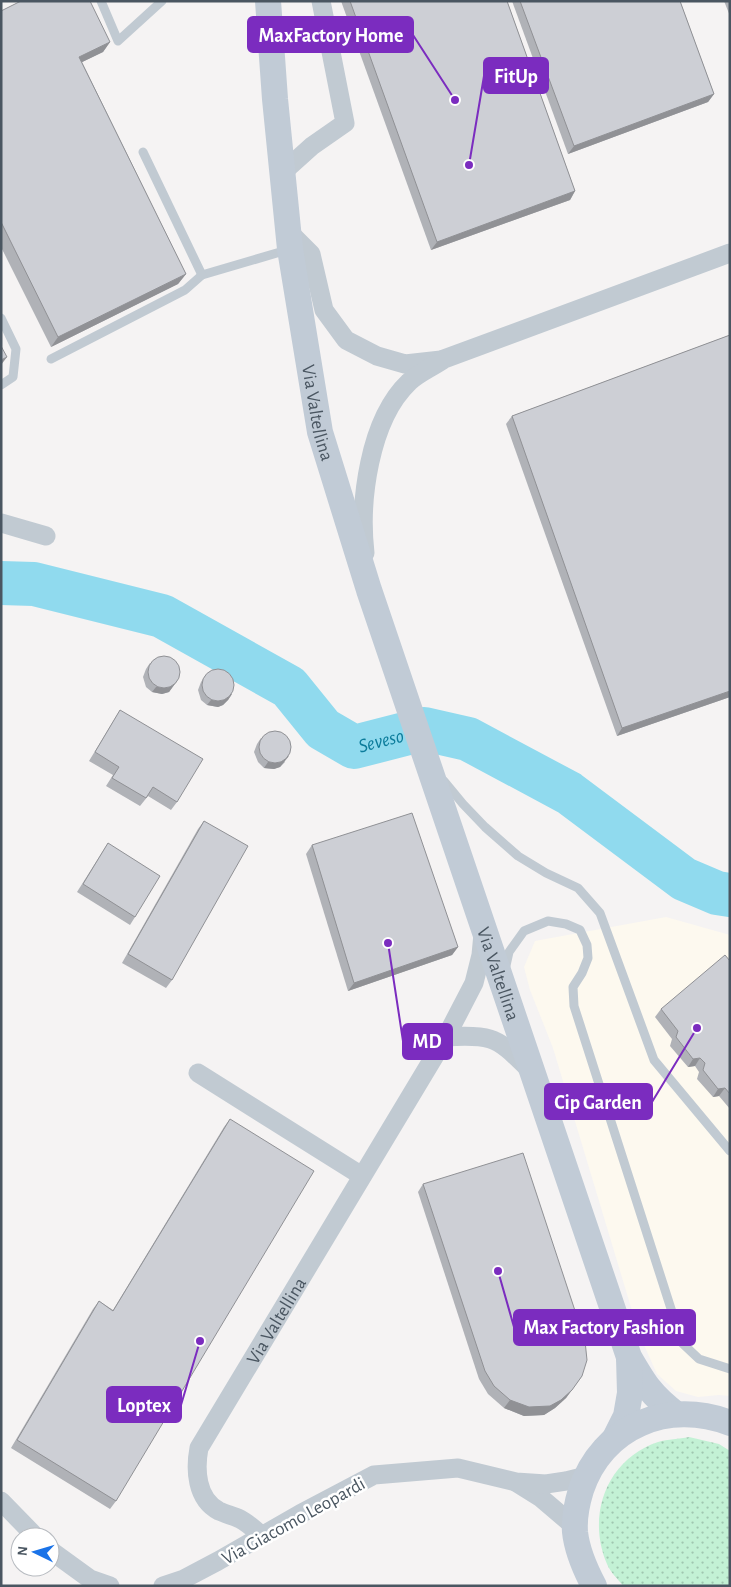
<svg xmlns="http://www.w3.org/2000/svg" width="731" height="1587" font-family="'Alegreya Sans',sans-serif">
	<defs>
		<pattern id="grass-dots" width="8" height="8" patternUnits="userSpaceOnUse" patternTransform="scale(1.25)"><rect width="8" height="8" fill="#c3f1d5"/><path d="M2 2h.1M6 6h.1" fill="none" stroke="#a0c6b0" stroke-width="1.8" stroke-linecap="round"/></pattern>
	</defs>
	<rect width="100%" height="100%" fill="#f5f3f3"/>
	<!-- commercial -->
	<path fill="#fdf9ef" d="M666,917L730,935V1396L719,1395L698,1397L676,1391L657,1374L639,1334L553,1048L530,990L524,967L535,941Z"/>
	<!-- grass -->
	<path fill="url(#grass-dots)" d="M689,1437L719,1444L730,1451V1586H623C618,1579 610,1572 607,1564C586,1515 607,1459 658,1442C668,1439 679,1439 689,1437Z"/>
	<g fill="none" stroke-linecap="round" stroke-linejoin="round">
		<!-- river -->
		<path stroke="#90daee" stroke-width="44" id="s1" d="M1,583L34,584L162,616L289,687L323,729L354,747L424,729L468,739L569,793L684,879L717,893L730,895"/>
		<!-- lane -->
		<g stroke="#c1cad2" stroke-width="9">
			<path d="M101,1L118,41L162,1"/>
			<path d="M143,152L202,275L287,250"/>
			<path d="M1,318L16,349L13,377L1,385"/>
			<path d="M51,359L185,290L202,275"/>
			<path d="M444,781L463,804L485,827L518,856L546,873L578,888L600,913L654,1060L730,1151"/>
			<path d="M505,970L509,952L524,931L548,921L566,924L580,930L587,945L588,958L582,973L573,987L574,1006L682,1343L699,1359L730,1369"/>
		</g>
		<!-- street -->
		<g stroke="#c1cad2" stroke-width="19">
			<path d="M282,173L312,146L345,123L321,1"/>
			<path d="M288,231L311,254L324,310L346,340L377,356L405,364L441,360"/>
			<path d="M1,523L46,536"/>
			<path d="M365,553C359,502 369,420 409,382C418,373 433,367 444,359L730,253"/>
			<path d="M483,934L481,955L474,983L446,1037C460,1036 477,1035 490,1039C506,1044 519,1060 531,1071"/>
			<path d="M198,1073L362,1176"/>
			<path d="M517,1483L541,1498L575,1527"/>
			<path d="M1,1501L36,1537"/>
			<path id="s2" d="M262,1536C255,1530 248,1523 240,1519C233,1516 226,1514 219,1511C196,1499 195,1469 199,1448L446,1037"/>
			<path d="M50,1550L90,1579L110,1586"/>
			<path d="M163,1586L184,1579L218,1561L300,1514L374,1475L458,1468L516,1482L546,1484L566,1481L586,1476"/>
		</g>
		<!-- secondary -->
		<g stroke="#c1cbd6" stroke-width="26">
			<path id="s3" d="M268,1L275,99L290,249L320,432L369,590L629,1357C644,1383 651,1395 676,1414"/>
			<path d="M615,1438L626,1416L630,1393L629,1358"/>
			<path d="M594,1586C585,1569 577,1551 575,1532C574,1518 577,1503 581,1490C602,1426 668,1399 730,1423"/>
		</g>
	</g>
	<!-- wall -->
	<g fill="#b0b2b7">
		<path d="M341,1H507L575,191L570,200L431,250Z"/>
		<path d="M512,1H680L714,94L708,102L568,154Z"/>
		<path d="M724,1H730V16Z"/>
		<path d="M1,11L110,42L103,52L82,62L186,274L178,284L51,347L1,247Z"/>
		<path d="M730,335V697L617,736L506,424L512,416Z"/>
		<path d="M150,663L177,681L169,692L162,694L152,692L146,687L143,677L146,669Z"/>
		<path d="M205,676L232,694L228,700L223,705L218,707L207,705L201,700L198,690L201,682Z"/>
		<path d="M120,710L177,802L171,810L148,796L140,806L106,786L113,775L89,761Z"/>
		<path d="M261,738L285,762L280,767L274,769L264,768L258,762L254,752L257,744Z"/>
		<path d="M204,821L172,980L166,988L122,963L198,829Z"/>
		<path d="M108,843L135,917L130,925L77,892Z"/>
		<path d="M312,845L458,947L452,955L348,991L306,854Z"/>
		<path d="M730,961V1109L719,1096L713,1097L697,1079L699,1072L695,1066L688,1067L670,1046L672,1039L655,1017L661,1009Z"/>
		<path d="M230,1119L116,1501L110,1509L11,1448L93,1309L99,1301L113,1310L224,1127Z"/>
		<path d="M423,1184L582,1376L566,1398L555,1408L544,1415L524,1416L504,1408L488,1394L479,1379L418,1192Z"/>
	</g>
	<!-- shaded-wall -->
	<g fill="#909195">
		<path d="M110,42L103,52L72,67L79,57Z"/>
		<path d="M714,94L708,102L568,154L574,146Z"/>
		<path d="M575,191L570,200L431,250L437,242Z"/>
		<path d="M186,274L178,284L51,347L58,337Z"/>
		<path d="M7,357L1,365V360Z"/>
		<path d="M177,681L169,692L162,694L152,692L156,687Z"/>
		<path d="M730,691V697L617,736L622,728Z"/>
		<path d="M232,694L228,700L223,705L218,707L207,705L211,700Z"/>
		<path d="M289,756L280,767L274,769L264,768L268,762Z"/>
		<path d="M458,947L452,955L348,991L354,983Z"/>
		<path d="M700,1058L695,1066L688,1067L693,1059Z"/>
		<path d="M725,1088L719,1096L713,1097L718,1089Z"/>
		<path d="M572,1390L566,1398L555,1408L544,1415L524,1416L504,1408L510,1400Z"/>
	</g>
	<!-- building -->
	<g fill="#cdcfd5" stroke="#909195">
		<path d="M21,1H90L110,42L79,57L186,274L58,337L1,222V11Z"/>
		<path d="M350,1H507L575,191L437,242Z"/>
		<path d="M520,1H680L714,94L574,146Z"/>
		<path d="M730,335V691L622,728L512,416Z"/>
		<path d="M1,346L7,357L1,360Z"/>
		<circle cx="164" cy="672" r="16"/>
		<circle cx="218" cy="685" r="16"/>
		<path d="M120,710L203,759L177,802L153,787L146,798L112,778L119,767L95,752Z"/>
		<circle cx="275" cy="747" r="16"/>
		<path d="M412,813L458,947L354,983L312,845Z"/>
		<path d="M204,821L248,846L172,980L128,954Z"/>
		<path d="M108,843L160,876L135,917L83,884Z"/>
		<path d="M725,955L730,961V1094L725,1088L718,1089L703,1070L705,1063L700,1058L693,1059L676,1037L678,1031L661,1009Z"/>
		<path d="M230,1119L314,1171L116,1501L17,1440L99,1301L113,1311Z"/>
		<path d="M523,1153L585,1341L587,1360L582,1376L572,1390L561,1400L550,1406L529,1407L510,1400L494,1386L485,1371L423,1184Z"/>
	</g>
	<g text-anchor="middle" stroke-width="5" stroke-linejoin="round" paint-order="stroke">
		<!-- street labels -->
		<g font-size="19" fill="#4a5661" stroke="#fff">
			<text dy="7" stroke="none"><textPath href="#s3" startOffset="415">Via Valtellina</textPath></text>
			<text dy="7" stroke="none"><textPath href="#s3" startOffset="1005">Via Valtellina</textPath></text>
			<text dy="7" stroke="none"><textPath href="#s2" startOffset="270">Via Valtellina</textPath></text>
			<text transform="translate(293 1520) rotate(-29)" y="7">Via Giacomo Leopardi</text>
		</g>
		<!-- water labels -->
		<g font-size="20" font-style="italic" fill="#0c7c9b" stroke="#fff">
			<text dy="7" stroke="none"><textPath href="#s1" startOffset="428">Seveso</textPath></text>
		</g>
	</g>
	<!-- callouts -->
	<path fill="none" stroke="#7b2cbf" stroke-width="2" d="M455 100L413 35M469 165L484 76M388 943L403 1041M697 1028L652 1102M498 1271L514 1327M200 1341L181 1405"/>
	<g fill="#7b2cbf" stroke="#fff" stroke-width="2">
		<circle cx="455" cy="100" r="5"/>
		<circle cx="469" cy="165" r="5"/>
		<circle cx="388" cy="943" r="5"/>
		<circle cx="697" cy="1028" r="5"/>
		<circle cx="498" cy="1271" r="5"/>
		<circle cx="200" cy="1341" r="5"/>
	</g>
	<g fill="#7b2cbf" stroke="#7b2cbf" stroke-width="2">
		<rect x="248" y="17" width="165" height="35" rx="5"/>
		<rect x="484" y="58" width="64" height="35" rx="5"/>
		<rect x="403" y="1024" width="49" height="35" rx="5"/>
		<rect x="545" y="1084" width="107" height="35" rx="5"/>
		<rect x="514" y="1310" width="181" height="35" rx="5"/>
		<rect x="107" y="1387" width="74" height="35" rx="5"/>
	</g>
	<g font-size="20" text-anchor="middle" font-weight="bold" fill="#fff">
		<text x="331" y="42">MaxFactory Home</text>
		<text x="516" y="83">FitUp</text>
		<text x="427" y="1048">MD</text>
		<text x="598" y="1109">Cip Garden</text>
		<text x="604" y="1334">Max Factory Fashion</text>
		<text x="144" y="1412">Loptex</text>
	</g>
	<!-- border -->
	<rect width="731" height="1587" fill="none" stroke="#4a5661" stroke-width="5"/>
	<!-- north arrow -->
	<g transform="translate(35 1552) rotate(275)"><circle r="24" fill="#ffffff" stroke="#b7bbc0"/>
	<path d="M0-4L9 19L0 12L-9 19Z" fill="#1a73e8"/>
	<text y="-8" font-size="14" font-weight="bold" text-anchor="middle" fill="#4a5661">N</text>
	</g>
</svg>
